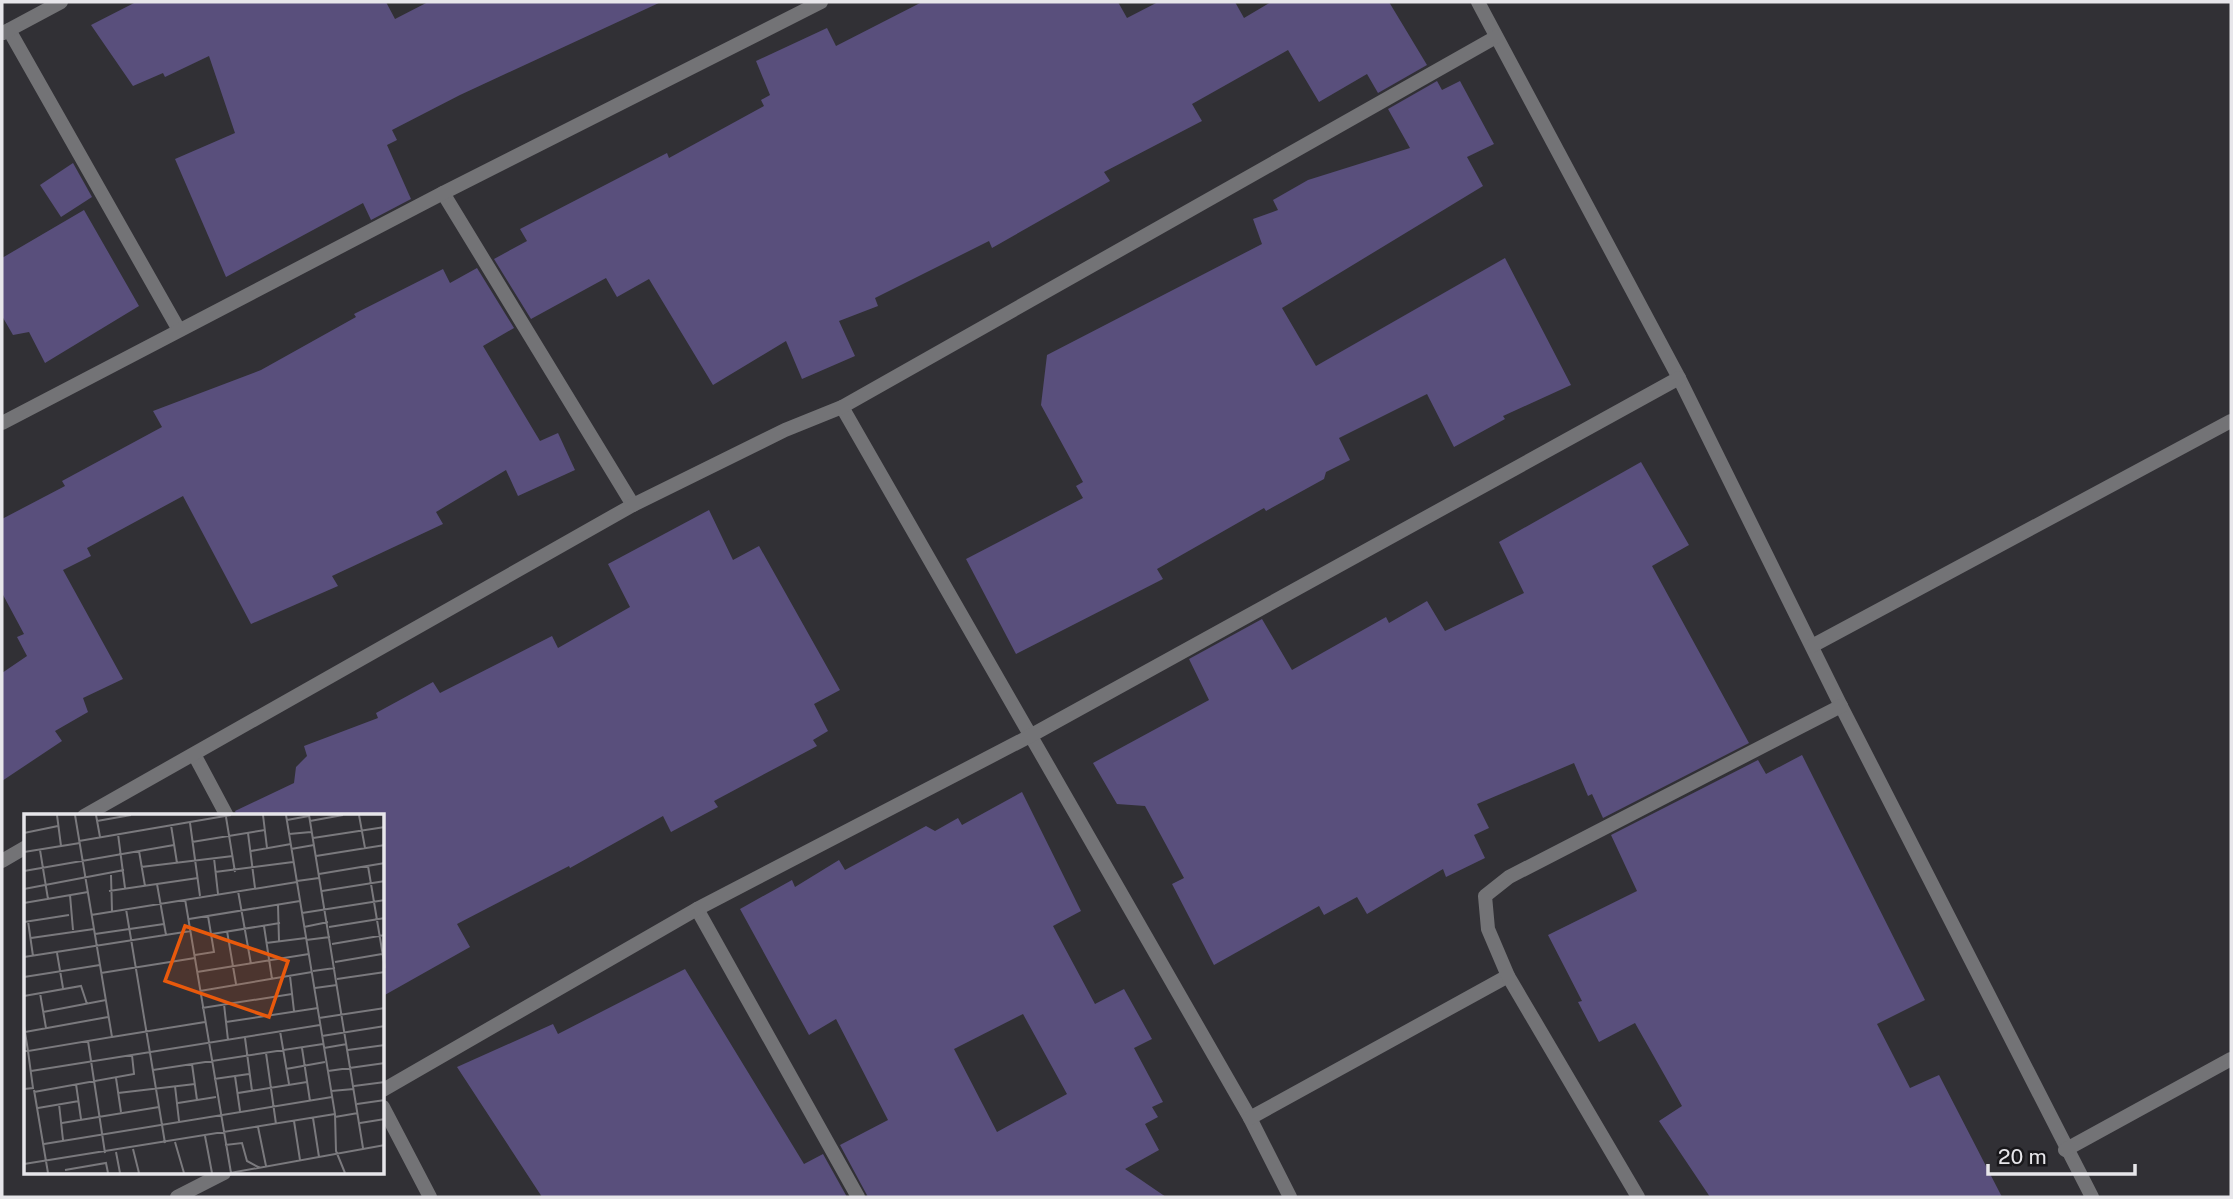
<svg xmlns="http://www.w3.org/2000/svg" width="2233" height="1199" font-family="'Public Sans',sans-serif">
	<rect width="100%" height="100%" fill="#313035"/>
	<!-- building -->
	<g fill="#594f7c" fill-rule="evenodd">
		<path d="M136,2H386L395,19L428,2H661L460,95L392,130L397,140L387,145L411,199L371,220L363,203L226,277L175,159L235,133L209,56L165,77L163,73L133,86L91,25Z"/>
		<path d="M922,2H1118L1127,18L1158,2H1235L1244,18L1271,2H1389L1427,65L1378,93L1367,74L1319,102L1288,50L1192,104L1202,121L1104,172L1110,181L992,248L989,241L875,298L878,306L839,321L855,356L802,379L786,341L713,385L649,279L617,297L606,278L531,319L494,259L527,241L520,229L667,153L669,158L764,106L761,100L770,95L756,61L827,28L836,46Z"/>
		<path d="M1437,81L1442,90L1460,81L1494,144L1467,157L1483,186L1282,308L1316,366L1505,258L1571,385L1503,416L1505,419L1454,447L1427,394L1339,438L1350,460L1326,472L1324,479L1266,511L1264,508L1157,569L1163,579L1016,654L966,559L1083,498L1076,486L1083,482L1041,405L1047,355L1262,244L1253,219L1278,210L1273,200L1308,180L1410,148L1388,109Z"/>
		<path d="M73,163L92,197L61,217L40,185Z"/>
		<path d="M84,210L139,306L45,363L29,332L13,335L2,316V258Z"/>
		<path d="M477,268L514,328L483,346L540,441L558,433L575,470L518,496L506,470L436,512L443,524L332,576L338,586L251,624L183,496L87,548L91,556L63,570L123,679L83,698L88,712L55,731L62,741L2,781V673L27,656L17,637L24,634L2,593V519L65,486L62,481L162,427L153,411L261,370L356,317L354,314L443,269L450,283Z"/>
		<path d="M1641,462L1689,545L1652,566L1749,743L1603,818L1592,794L1588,796L1574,763L1477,804L1489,828L1474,835L1485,858L1446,877L1443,869L1367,914L1357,897L1324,915L1319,906L1214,965L1172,884L1184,878L1145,806L1117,804L1093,763L1209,700L1189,659L1262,619L1292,670L1386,617L1389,623L1427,601L1445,631L1524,593L1499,542Z"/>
		<path d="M709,510L733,560L759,546L840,690L814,704L828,731L813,740L817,746L714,801L718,807L671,832L663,816L570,868L569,866L457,924L470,947L383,996V816H237L235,811L294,783L296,767L307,756L304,746L378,718L376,713L433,682L440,693L552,636L558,648L630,607L608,564Z"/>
		<path d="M1802,755L1925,1000L1877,1024L1910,1088L1939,1075L2002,1197H1710L1659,1121L1682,1106L1635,1023L1599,1042L1578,1002L1582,1001L1548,935L1637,891L1611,835L1758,760L1766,774Z"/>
		<path d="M1022,792L1081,911L1053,926L1095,1004L1124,989L1152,1039L1134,1048L1163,1102L1152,1107L1158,1117L1145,1124L1159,1150L1125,1169L1166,1197H868L840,1145L888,1120L836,1019L809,1035L740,909L792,880L795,887L839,860L845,870L926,826L935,831L958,818L962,825ZM1023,1014L1067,1094L997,1132L954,1049Z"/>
		<path d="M685,969L804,1164L823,1154L847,1197H542L457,1067L553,1024L558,1034Z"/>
	</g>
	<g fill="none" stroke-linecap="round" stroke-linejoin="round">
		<!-- street -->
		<g stroke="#737376" stroke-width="14">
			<path d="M1478,2L1679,378L1841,706L2092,1197"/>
			<path d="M9,30L179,330"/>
			<path d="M3,33L61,2"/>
			<path d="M443,193L633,505"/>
			<path d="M842,407L1250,1118L1290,1197"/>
			<path d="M2,423L443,193L821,2"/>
			<path d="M1812,646L2231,421"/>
			<path d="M195,756L227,816"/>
			<path d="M84,816L633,505L785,430L842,407L1496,37"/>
			<path d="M2,861L26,847"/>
			<path d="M697,909L858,1197"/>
			<path d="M383,1090L697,909L1030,736L1679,378"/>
			<path d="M383,1107L430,1197"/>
			<path d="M1250,1118L1508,976"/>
			<path d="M2065,1150L2231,1059"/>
			<path d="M177,1197L224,1173"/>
			<path d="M1638,1197L1508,976L1488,929L1485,896L1509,877L1841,706"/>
		</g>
	</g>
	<!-- overview -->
	<g transform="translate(24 814)">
		<rect width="360" height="360" fill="#313035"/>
		<path fill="none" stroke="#7a797d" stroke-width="2" d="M33,1L37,32M72,1L76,23M239,1L243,34M262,1L311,300L312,337L321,359M285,1L339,334M335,1L341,34M202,3L211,58M263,6L285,2M73,7L107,1M286,7L319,1M166,9L176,82M147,11L153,49M0,19L34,12M224,19L231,74M94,20L101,74M265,20L287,18M289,24L361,13M55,27L207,1M168,28L241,16M267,35L290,31M16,36L24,85M115,37L121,72M227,37L267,30M0,38L56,29M292,42L361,31M190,44L194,80M344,52L361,154M117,53L209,42M0,57L150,31M191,58L269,48M295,60L361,49M87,61L88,97M273,67L295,64M133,70L142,121M0,75L100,56M85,77L174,64M214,77L227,150M298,77L361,67M46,81L49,116M161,85L207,359M0,89L64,78M254,91L255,127M102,95L141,329M278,99L361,86M67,101L273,68M165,105L276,87M4,107L9,142M0,108L45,101M240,112L248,165M280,113L304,108M305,113L361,104M203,117L212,170M71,120L140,110M188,120L256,109M7,124L70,115M282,126L306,123M242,129L282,124M308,130L361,121M33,139L39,174M171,141L190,138L184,102M0,143L167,117M311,148L358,140M289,157L311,154M173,158L285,140M77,159L171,144M266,162L270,197M0,163L76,151M313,165L361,158M291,174L313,171M176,177L288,158M16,179L22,214M0,182L57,172L63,190M200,190L204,226M178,194L268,180M19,198L82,186M295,204L361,194M202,208L294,194M0,212L4,237H0M256,217L265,270M1,218L84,203M298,222L361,212M88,223L181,208M221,224L228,277M64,227L81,339M278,234L286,287M300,234L323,230M324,236L361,231M242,239L252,310M168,250L173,286M262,255L301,248M129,256L299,230M7,257L296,211M304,257L361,249M211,262L216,297M92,264L97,298M190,265L225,260M52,270L57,305M151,272L155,307M330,272L361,268M0,275L9,274L4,237L88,223L51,1M10,276L24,359M307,277L330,275M10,278L110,260L108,241M94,279L171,270M214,279L283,268M154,289L192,283M35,290L39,326M333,290L361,286M14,294L55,287M311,303L334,299M289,304L295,343M270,307L276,346M38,309L135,293M336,309L361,305M234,313L242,352M181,322L188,359M151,328L160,359M20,330L308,283M201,331L218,329L223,347L236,354M109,335L115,359M92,338L96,359M0,350L311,300M41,356L82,349L84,359M206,359L361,331"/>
		<path fill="#e8590c" fill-opacity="0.15" stroke="#e8590c" stroke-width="3.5" d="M161,112L264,147L245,203L141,167Z"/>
		<rect width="360" height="360" fill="none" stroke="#e7e6ea" stroke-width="3.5"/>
	</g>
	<!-- border -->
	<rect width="2233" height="1199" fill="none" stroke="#e7e6ea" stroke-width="7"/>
	<!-- scale -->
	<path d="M1988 1164v10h147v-10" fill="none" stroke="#e7e6ea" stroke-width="3.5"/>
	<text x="1998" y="1164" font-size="21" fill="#e7e6ea" stroke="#19181b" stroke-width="5" paint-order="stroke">20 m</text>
</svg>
